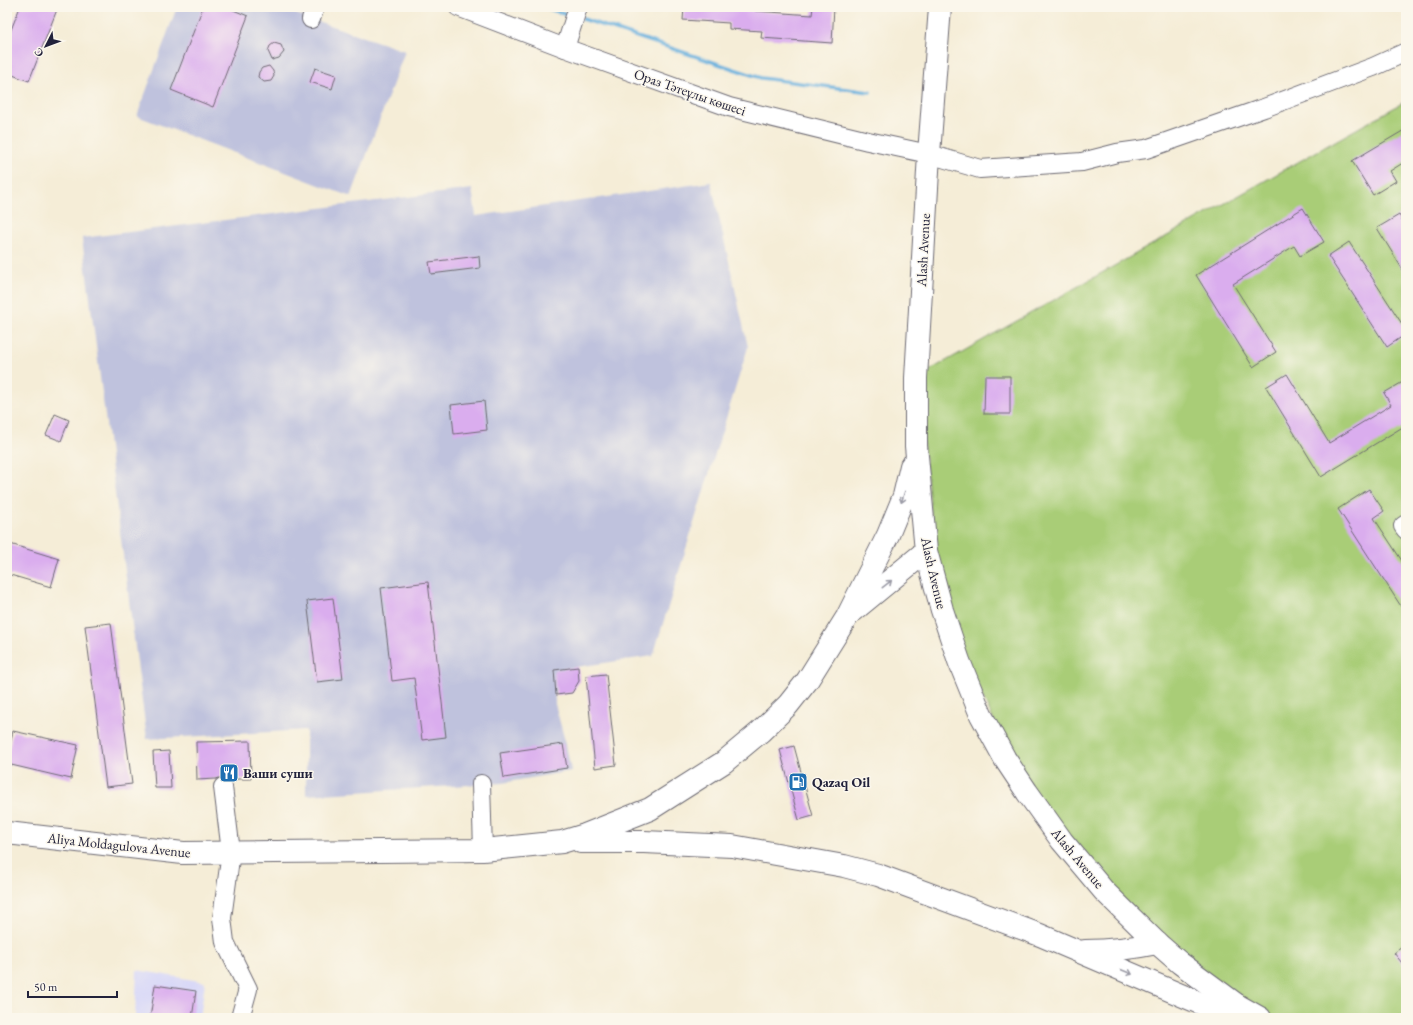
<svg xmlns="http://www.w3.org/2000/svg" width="1413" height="1025" font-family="'EB Garamond',serif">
	<rect width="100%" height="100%" fill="#fbf7ec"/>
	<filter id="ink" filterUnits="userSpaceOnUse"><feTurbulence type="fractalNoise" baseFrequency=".025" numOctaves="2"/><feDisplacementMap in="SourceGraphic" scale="8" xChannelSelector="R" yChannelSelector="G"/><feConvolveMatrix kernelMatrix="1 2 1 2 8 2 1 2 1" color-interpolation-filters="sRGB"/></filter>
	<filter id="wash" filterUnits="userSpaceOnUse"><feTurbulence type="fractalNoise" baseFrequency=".012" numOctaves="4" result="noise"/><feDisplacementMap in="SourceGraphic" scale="16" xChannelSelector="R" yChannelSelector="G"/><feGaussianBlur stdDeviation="0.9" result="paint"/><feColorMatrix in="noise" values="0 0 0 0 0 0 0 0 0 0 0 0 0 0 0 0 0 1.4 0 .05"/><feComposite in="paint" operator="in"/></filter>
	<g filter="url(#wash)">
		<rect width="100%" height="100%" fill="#f5edd7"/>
		<!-- built -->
		<path fill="#d7d7f8" d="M137,970L205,982L200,1018H135Z"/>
		<!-- industrial -->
		<g fill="#bfc2dd">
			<path d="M177,7H276L405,51L351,197L137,116Z"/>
			<path d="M711,182L748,347L653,656L554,670L555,704L566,745L571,771L502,783L306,795V730L147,739L82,238L472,189L476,216Z"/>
		</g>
		<!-- green -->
		<path fill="#a9cd77" stroke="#667859" d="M1406,101V1018H1260L1180,963L1027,792L942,610L916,378Z"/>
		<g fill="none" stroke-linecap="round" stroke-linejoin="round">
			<!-- stream -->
			<g stroke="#65afdd" stroke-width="3.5">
				<path d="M544,7L567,15"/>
				<path d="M583,19L761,78L870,92"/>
			</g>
		</g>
		<g id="blocks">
			<!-- building -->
			<g fill="#daadee">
				<path d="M20,7H58L29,81L7,73V40Z"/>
				<path d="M203,7H226L248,16L213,107L171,90Z"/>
				<path d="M684,7H756L755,11L812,15L813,7H834L832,43L761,38L762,31L729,29V23L683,20Z"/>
				<path d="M274,43L281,45L284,52L279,58L272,60L268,51L270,46Z"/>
				<path d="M269,66L273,71L274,76L271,81L264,82L258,77L259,72L262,68Z"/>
				<path d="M315,68L336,75L332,89L310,82Z"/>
				<path d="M1406,129V161L1390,171L1396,181L1373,195L1352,161Z"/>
				<path d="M1303,208L1324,242L1300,256L1294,246L1233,284L1276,352L1253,367L1196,275Z"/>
				<path d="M1399,215L1406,226V275L1377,228Z"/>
				<path d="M1349,242L1406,330V334L1387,347L1328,256Z"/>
				<path d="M479,256L480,268L431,274L429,262Z"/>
				<path d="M1287,374L1329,443L1391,405L1384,393L1406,380V425L1321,477L1266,387Z"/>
				<path d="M985,376H1010V414H984Z"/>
				<path d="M484,401L487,430L454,434L451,405Z"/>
				<path d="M55,414L69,420L61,441L46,435Z"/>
				<path d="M1369,489L1384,511L1374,518L1406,567V614L1338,509Z"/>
				<path d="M7,543L59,559L51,587L7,574Z"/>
				<path d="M428,582L446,737L422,740L414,678L392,681L381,588Z"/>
				<path d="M333,598L343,679L317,682L307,601Z"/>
				<path d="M111,623L132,784L106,787L85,626Z"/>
				<path d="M578,667L579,681L572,693L556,695L554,670Z"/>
				<path d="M606,674L616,765L595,768L586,676Z"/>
				<path d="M13,731L78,745L71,779L7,764V757Z"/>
				<path d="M250,741L251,779H229L222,777L216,779L197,780L196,742Z"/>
				<path d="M563,744L567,768L504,778L500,753Z"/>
				<path d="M794,746L813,816L799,820L780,750Z"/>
				<path d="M169,751L171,788H155L153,752Z"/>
				<path d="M1406,944V968L1394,953Z"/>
				<path d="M155,985L196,991L192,1018H150Z"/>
			</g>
		</g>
	</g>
	<g filter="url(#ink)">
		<use href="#blocks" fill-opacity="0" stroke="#6c6972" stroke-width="1"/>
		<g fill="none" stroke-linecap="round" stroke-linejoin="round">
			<!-- minor casing -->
			<g stroke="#6c6972" stroke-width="20">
				<g id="minor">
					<path d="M458,7L565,48L729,107L868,141L929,154L980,169L1082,162L1117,153L1146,149L1264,108L1373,67L1406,52"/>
					<path d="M311,19L315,7"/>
					<path d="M565,48L578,7"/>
					<path d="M1406,524L1403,526L1406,530"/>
					<path d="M481,784L483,850"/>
					<path d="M223,787L231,852L222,918L225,942L248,989L240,1018"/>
				</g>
			</g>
			<!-- major casing -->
			<g stroke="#6c6972" stroke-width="24">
				<g id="major">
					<path d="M940,7L929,154L916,378V446L926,551L942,610L959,661L981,715L1005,759L1027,792L1062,841L1104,891L1157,943L1180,963L1237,1005L1260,1018"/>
					<path d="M853,611L926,551"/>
					<path d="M7,833L183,853L483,850L562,842L585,835L650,809L724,762L760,732L788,705L807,681L847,617L888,535L904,496L911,466"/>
					<path d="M581,842H644L732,846L844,866L878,875L1040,935L1202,1004L1237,1005"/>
					<path d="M1085,951C1110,951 1133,948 1157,943"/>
				</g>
			</g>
			<!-- minor -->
			<use href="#minor" stroke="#fff" stroke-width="18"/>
			<!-- major -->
			<use href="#major" stroke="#fff" stroke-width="22"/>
		</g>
		<!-- one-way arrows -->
		<defs><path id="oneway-shaft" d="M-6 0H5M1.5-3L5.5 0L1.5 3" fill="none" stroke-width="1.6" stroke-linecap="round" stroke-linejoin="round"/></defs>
		<g stroke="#9c9ca7">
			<use href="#oneway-shaft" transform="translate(903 497) rotate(108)"/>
			<use href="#oneway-shaft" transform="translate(887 584) rotate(-38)"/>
			<use href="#oneway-shaft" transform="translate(1127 972) rotate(23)"/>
		</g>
	</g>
	<!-- icons -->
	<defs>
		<g id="restaurant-square" transform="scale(1)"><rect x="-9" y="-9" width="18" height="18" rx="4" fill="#1f6fb2" stroke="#fbf7ec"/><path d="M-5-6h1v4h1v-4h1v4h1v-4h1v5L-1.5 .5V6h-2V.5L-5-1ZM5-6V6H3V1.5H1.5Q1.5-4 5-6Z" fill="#fff"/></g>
		<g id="fuel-square" transform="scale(1)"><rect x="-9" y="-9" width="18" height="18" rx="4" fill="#1f6fb2" stroke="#fbf7ec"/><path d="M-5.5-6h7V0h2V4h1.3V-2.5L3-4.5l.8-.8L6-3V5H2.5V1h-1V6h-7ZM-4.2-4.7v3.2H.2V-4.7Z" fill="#fff"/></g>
	</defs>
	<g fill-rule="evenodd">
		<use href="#restaurant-square" x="229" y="773"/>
		<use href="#fuel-square" x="798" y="782"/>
	</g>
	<g text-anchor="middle" stroke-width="3" stroke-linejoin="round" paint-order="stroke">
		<!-- street labels -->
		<g font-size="14" fill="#22223b" stroke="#fbf7ec">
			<text transform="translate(690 92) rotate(19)" y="5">Ораз Тәтеұлы көшесі</text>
			<text transform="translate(923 250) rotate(-87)" y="5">Alash Avenue</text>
			<text transform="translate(934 573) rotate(77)" y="5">Alash Avenue</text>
			<text transform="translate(119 845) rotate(6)" y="5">Aliya Moldagulova Avenue</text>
			<text transform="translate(1078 858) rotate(50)" y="5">Alash Avenue</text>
		</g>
		<!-- poi labels -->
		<g font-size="14" font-weight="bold" fill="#22223b" stroke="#fbf7ec" text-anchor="start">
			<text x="243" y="778">Ваши суши</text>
			<text x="812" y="787">Qazaq Oil</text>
		</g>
	</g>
	<!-- margin -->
	<rect width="1413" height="1025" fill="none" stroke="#fbf7ec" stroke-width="24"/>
	<!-- north arrow -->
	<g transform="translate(46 46) rotate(228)" stroke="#fbf7ec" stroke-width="3" paint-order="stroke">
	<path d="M0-3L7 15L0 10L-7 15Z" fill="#22223b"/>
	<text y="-6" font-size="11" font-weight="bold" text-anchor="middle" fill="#22223b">С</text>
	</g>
	<!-- scale -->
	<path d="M28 991v6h89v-6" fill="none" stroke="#22223b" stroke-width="2"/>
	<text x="34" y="991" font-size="12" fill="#22223b" stroke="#fbf7ec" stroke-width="3" paint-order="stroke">50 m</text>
</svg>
